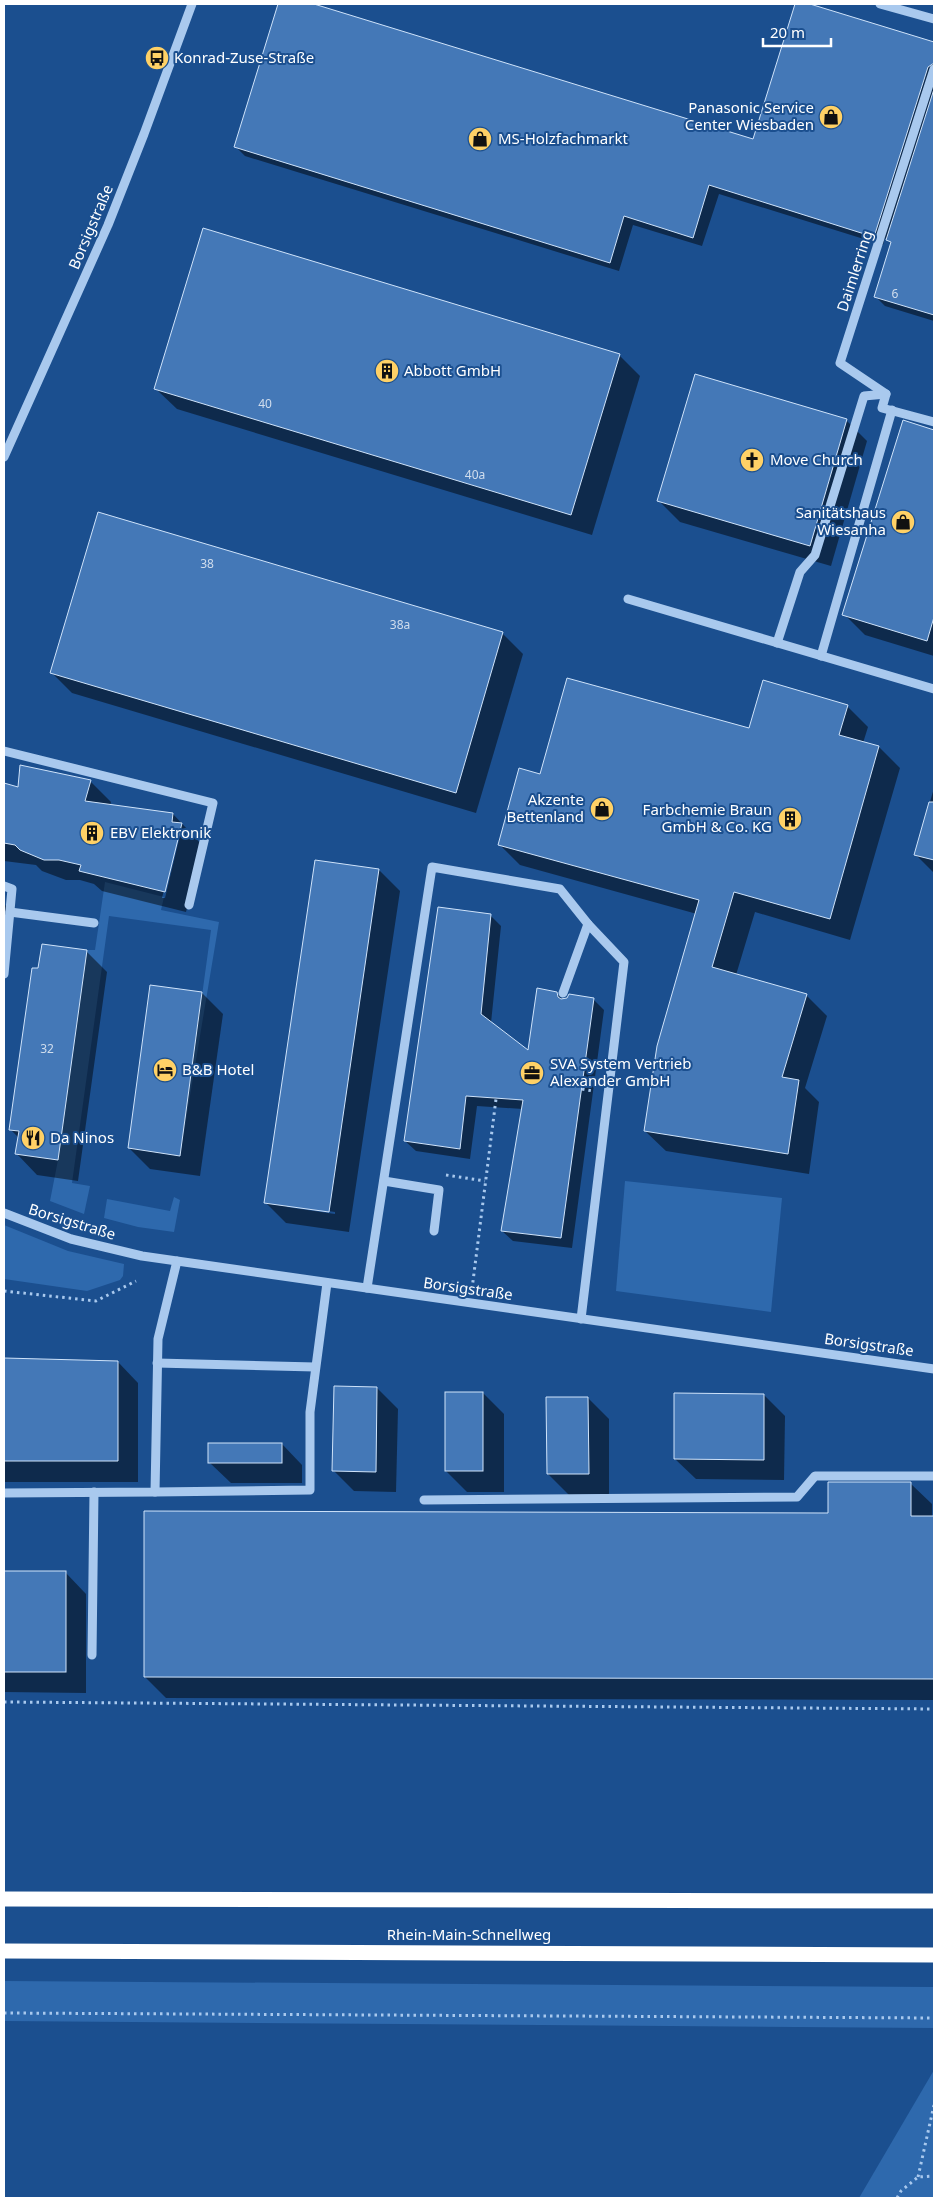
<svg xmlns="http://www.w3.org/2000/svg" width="938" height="2202" font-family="'Noto Sans',sans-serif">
	<rect width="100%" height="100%" fill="#1b4f8f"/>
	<!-- green -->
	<g fill="#2e69ad">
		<path d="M105,882L164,897L161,910L219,922L180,1156L211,930L109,916L72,1183L90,1186L84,1214L50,1201L58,1160L87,950H95Z"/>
		<path d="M625,1181L782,1198L771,1312L616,1291Z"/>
		<path d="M174,1197L180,1200L174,1232L138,1227L104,1218L107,1199L170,1211Z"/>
		<path d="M4,1225L68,1251L124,1264L123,1276L120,1280L87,1291L4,1279Z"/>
		<path d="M4,1981L934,1987V2028L4,2021Z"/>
		<path d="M934,2070V2198H859Z"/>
	</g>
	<!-- shadow -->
	<g fill="#0007" fill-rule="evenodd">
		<path d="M280,4H310L754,140L796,4H806L934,43V321L885,306L876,297L892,244L885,238L883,245L719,194L702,246L633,225L619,271L245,156L236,147Z"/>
		<path d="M619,355L640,376L592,535L177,409L156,389Z"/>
		<path d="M695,376L847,421L867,441L831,566L680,522L659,501Z"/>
		<path d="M903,422L934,431V656L865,635L844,614Z"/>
		<path d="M99,514L503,634L523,654L476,813L72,693L52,673Z"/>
		<path d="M847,706L868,727L863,743L879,747L900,768L850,940L755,912L736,975L806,995L827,1016L805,1088L819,1102L809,1174L666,1151L645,1131L697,914L520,865L499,844L541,775L750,730Z"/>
		<path d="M90,781L111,802L110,806L173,814L202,845L186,912L102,891L94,884L80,880H66L42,871L36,865L4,861V785L19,788ZM179,831H181L165,898H162Z"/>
		<path d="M934,788V873L915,854Z"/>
		<path d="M379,870L400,891L349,1232L286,1223L265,1202ZM287,1205L335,1212V1214L287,1207Z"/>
		<path d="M4,904L12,912L4,976Z"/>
		<path d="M490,915L501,926L491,1023L529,1052L556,993L563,1000H594L604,1010L572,1248L513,1241L502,1231L523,1109L477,1106L470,1159L416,1151L405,1141Z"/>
		<path d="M87,952L107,972L78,1181L37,1175L17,1154L19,1138L10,1129L39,970Z"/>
		<path d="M151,986L202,993L223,1014L200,1176L150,1169L129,1148Z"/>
		<path d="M4,1360L118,1362L138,1383V1482H4Z"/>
		<path d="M377,1388L398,1409L396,1492L354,1491L333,1470Z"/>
		<path d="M483,1393L504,1414V1492H467L446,1471Z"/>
		<path d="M764,1395L785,1416L784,1480L696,1479L675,1459Z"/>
		<path d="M588,1398L609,1419V1494L569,1495L548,1474Z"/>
		<path d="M282,1444L302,1465V1483H231L210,1463Z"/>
		<path d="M911,1484L932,1504V1517H934V1700L166,1698L145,1677L829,1514Z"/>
		<path d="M4,1572L66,1573L86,1594V1693L4,1692Z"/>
	</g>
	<!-- building -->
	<g fill="#4478b7" stroke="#cfe3fa">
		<path d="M278,4H314L753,139L795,4H810L934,42V63L928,67L874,237L709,185L693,238L624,216L610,263L234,147Z"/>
		<path d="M934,89V315L874,297L891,242L886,240Z"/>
		<path d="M203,228L620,354L571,515L154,389Z"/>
		<path d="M695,374L847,419L810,546L657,501Z"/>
		<path d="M903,420L934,430V617L927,641L842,615Z"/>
		<path d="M98,512L503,632L456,793L50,673Z"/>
		<path d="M567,678L749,728L763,680L848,705L839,735L879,746L830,919L734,892L712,967L807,994L782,1077L799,1080L788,1154L644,1131L657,1046L699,900L498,845L519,768L540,774Z"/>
		<path d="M20,765L91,780L85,801L173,813L172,822L182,823L165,892L79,871L81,865L59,860H44L20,850L15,845L4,843V783L18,787Z"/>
		<path d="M929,802H934V860L914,855Z"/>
		<path d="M315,860L379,869L329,1212L264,1203Z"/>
		<path d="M438,907L491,914L481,1014L528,1050L537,988L557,992L558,997L561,999L567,998L569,994L594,998L561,1238L501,1231L523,1100L466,1096L460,1149L404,1141Z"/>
		<path d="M42,944L87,950L58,1160L15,1154L19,1131L9,1130L32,968H38Z"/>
		<path d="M150,985L202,992L180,1156L128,1148Z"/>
		<path d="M4,1358L118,1361V1461H4Z"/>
		<path d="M334,1386L377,1387L376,1472L332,1471Z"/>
		<rect x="445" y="1392" width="38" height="79"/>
		<path d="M674,1393L764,1394V1460L674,1459Z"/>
		<path d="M546,1397H588L589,1474H547Z"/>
		<rect x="208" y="1443" width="74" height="20"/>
		<path d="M828,1482H911V1516H934V1679L144,1677V1511L828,1513Z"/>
		<rect x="4" y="1571" width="62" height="101"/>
	</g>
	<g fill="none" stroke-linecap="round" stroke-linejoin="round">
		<!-- path -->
		<g stroke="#a9c9ee" stroke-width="3" stroke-dasharray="2.5 4" stroke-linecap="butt">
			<path d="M582,1089L593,1091"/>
			<path d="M446,1175L485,1181"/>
			<path d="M472,1289L496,1099"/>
			<path d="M4,1291L96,1301L136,1281"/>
			<path d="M4,1702L934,1709"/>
			<path d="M4,2013L934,2018"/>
			<path d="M918,2177L934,2105"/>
			<path d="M897,2198L901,2191L918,2177L934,2176"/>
		</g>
		<!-- minor -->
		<g stroke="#a9c9ee" stroke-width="9">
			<path d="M880,4L934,19"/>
			<path d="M934,69L840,363L886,394L882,408L934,422"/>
			<path d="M4,457L108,225L144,134L192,4"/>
			<path d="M628,599L934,689"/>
			<path d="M777,643L800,572L815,555L864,396L886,394"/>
			<path d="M821,656L892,410"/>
			<path d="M4,751L213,803L189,905"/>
			<path d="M4,886L12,889L4,974"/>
			<path d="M10,912L94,923"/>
			<path d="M563,993L588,924L624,962L581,1319"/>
			<path d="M384,1181L439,1190L434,1231"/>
			<path d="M4,1213L71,1239L142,1256L934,1369"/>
			<path d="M367,1288L432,867L560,889L588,924"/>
			<path d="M157,1363L315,1367"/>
			<path d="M155,1492L310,1490V1412L327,1283"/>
			<path d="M4,1493L155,1492L158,1339L177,1261"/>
			<path d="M424,1500L797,1497L815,1476H934"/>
			<path d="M92,1655L94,1492"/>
		</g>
		<!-- highway -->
		<g stroke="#fff" stroke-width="15">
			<path d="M4,1899L934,1901"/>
			<path d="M4,1951L934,1955"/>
		</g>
	</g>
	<!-- icons -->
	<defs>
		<g id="bus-disc" transform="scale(1.25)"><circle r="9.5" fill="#ffd166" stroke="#1b4f8f"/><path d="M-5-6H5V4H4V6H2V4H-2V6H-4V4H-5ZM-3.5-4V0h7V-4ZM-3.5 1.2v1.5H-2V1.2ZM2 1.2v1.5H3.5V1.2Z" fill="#111"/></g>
		<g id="shop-disc" transform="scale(1.25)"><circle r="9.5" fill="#ffd166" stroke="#1b4f8f"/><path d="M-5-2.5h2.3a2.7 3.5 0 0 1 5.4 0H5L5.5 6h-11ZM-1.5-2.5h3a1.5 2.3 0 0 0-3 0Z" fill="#111"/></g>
		<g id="building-disc" transform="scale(1.25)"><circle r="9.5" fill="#ffd166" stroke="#1b4f8f"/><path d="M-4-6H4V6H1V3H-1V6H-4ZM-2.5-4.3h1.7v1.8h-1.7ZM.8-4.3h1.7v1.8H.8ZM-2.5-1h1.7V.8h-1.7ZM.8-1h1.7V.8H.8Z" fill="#111"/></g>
		<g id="church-disc" transform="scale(1.25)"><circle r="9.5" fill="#ffd166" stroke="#1b4f8f"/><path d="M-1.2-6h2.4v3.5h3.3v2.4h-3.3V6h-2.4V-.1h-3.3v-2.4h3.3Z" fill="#111"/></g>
		<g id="hotel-disc" transform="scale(1.25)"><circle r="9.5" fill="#ffd166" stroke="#1b4f8f"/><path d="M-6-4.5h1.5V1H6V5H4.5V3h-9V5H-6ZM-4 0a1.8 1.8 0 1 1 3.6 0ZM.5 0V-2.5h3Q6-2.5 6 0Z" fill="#111"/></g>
		<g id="office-disc" transform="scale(1.25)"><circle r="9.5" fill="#ffd166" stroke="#1b4f8f"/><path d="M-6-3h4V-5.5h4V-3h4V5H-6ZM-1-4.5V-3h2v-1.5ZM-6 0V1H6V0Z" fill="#111"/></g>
		<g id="restaurant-disc" transform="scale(1.25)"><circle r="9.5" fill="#ffd166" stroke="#1b4f8f"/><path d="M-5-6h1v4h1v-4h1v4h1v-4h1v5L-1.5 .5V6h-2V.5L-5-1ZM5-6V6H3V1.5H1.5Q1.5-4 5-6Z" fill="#111"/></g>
	</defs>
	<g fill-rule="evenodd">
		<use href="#bus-disc" x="157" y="58"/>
		<use href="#shop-disc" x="831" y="117"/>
		<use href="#shop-disc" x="480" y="139"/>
		<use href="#building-disc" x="387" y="371"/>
		<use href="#church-disc" x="752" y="460"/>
		<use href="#shop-disc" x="903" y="522"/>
		<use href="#shop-disc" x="602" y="809"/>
		<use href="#building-disc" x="790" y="819"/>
		<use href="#building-disc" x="92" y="833"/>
		<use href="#hotel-disc" x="165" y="1070"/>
		<use href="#office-disc" x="532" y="1073"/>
		<use href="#restaurant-disc" x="33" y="1138"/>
	</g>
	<g text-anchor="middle" stroke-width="4" stroke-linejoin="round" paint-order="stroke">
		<!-- number labels -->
		<g font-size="12" fill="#d0dded">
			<text x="895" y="298">6</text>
			<text x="265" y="408">40</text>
			<text x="475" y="479">40a</text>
			<text x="207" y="568">38</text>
			<text x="400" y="629">38a</text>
			<text x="47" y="1053">32</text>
		</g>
		<!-- poi labels -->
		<g font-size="15" fill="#fff" stroke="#1b4f8f" text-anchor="start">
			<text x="174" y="63">Konrad-Zuse-Straße</text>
			<text x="814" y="113" text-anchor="end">Panasonic Service<tspan x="814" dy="17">Center Wiesbaden</tspan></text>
			<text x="498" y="144">MS-Holzfachmarkt</text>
			<text x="404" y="376">Abbott GmbH</text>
			<text x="770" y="465">Move Church</text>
			<text x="886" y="518" text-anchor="end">Sanitätshaus<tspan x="886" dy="17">Wiesanha</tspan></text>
			<text x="584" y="805" text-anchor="end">Akzente<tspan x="584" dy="17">Bettenland</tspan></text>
			<text x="772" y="815" text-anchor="end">Farbchemie Braun<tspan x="772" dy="17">GmbH &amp; Co. KG</tspan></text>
			<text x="110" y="838">EBV Elektronik</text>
			<text x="550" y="1069">SVA System Vertrieb<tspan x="550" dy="17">Alexander GmbH</tspan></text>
			<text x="182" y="1075">B&amp;B Hotel</text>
			<text x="50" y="1143">Da Ninos</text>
		</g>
		<!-- street labels -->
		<g font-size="15" fill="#fff" stroke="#1b4f8f">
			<text transform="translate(91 227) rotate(-67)" y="5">Borsigstraße</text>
			<text transform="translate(855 271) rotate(-72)" y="5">Daimlerring</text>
			<text transform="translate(72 1222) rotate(17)" y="5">Borsigstraße</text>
			<text transform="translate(468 1289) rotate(8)" y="5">Borsigstraße</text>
			<text transform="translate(869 1345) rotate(8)" y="5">Borsigstraße</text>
			<text x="469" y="1940">Rhein-Main-Schnellweg</text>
		</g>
	</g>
	<!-- border -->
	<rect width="938" height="2202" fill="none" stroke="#ffffff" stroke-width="10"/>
	<!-- scale -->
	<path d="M763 38v8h68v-8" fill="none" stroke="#ffffff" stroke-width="2.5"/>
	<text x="770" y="38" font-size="15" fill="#ffffff" stroke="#1b4f8f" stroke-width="4" paint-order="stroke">20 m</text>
</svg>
